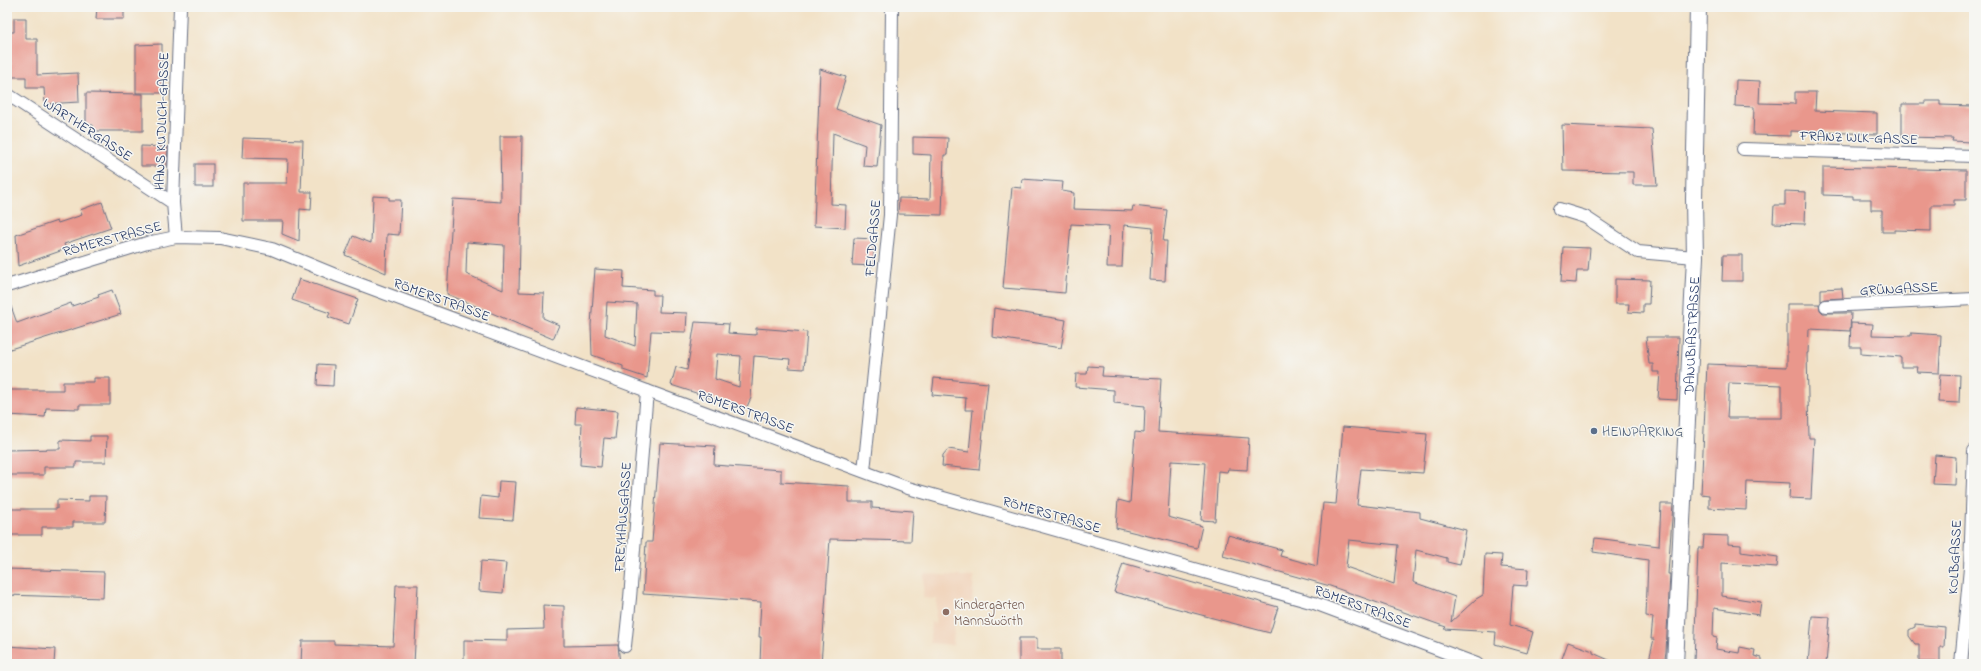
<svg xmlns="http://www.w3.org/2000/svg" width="1981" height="671" font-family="'Indie Flower',sans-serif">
	<rect width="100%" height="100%" fill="#f6f6f2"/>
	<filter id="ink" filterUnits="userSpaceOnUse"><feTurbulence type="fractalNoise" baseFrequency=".025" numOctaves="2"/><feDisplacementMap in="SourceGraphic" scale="8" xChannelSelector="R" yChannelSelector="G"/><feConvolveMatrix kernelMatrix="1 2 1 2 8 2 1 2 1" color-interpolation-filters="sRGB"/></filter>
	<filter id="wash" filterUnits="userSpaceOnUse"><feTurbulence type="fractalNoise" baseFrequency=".012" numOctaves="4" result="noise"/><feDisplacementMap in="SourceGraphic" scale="16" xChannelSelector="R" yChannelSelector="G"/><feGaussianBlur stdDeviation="0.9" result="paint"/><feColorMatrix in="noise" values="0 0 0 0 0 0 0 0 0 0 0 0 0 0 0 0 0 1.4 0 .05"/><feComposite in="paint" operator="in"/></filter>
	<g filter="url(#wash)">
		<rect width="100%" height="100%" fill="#f2e2c7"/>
		<!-- built -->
		<path fill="#f1d5bd" d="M924,574L974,577L972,602H956L953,645L930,643L931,622L935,623L937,599L923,598Z"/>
		<g id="blocks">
			<!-- building -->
			<g fill="#e9978c" fill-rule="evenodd">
				<path d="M97,7H124V19H96Z"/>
				<path d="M14,18H26V39H37V75L78,73L79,102L45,104L44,88H26V77H11V61H7V32H14Z"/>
				<path d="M162,44V93H136V45Z"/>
				<path d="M820,69L846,77L836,109L881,125L877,167L863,166L865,145L833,133L831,204L846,205L845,228L814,226Z"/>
				<path d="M1736,80L1760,81L1759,103L1795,104V92H1816L1815,111L1877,113V134L1791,131V136L1753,135L1754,107L1735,106Z"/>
				<path d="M86,93L143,94V131H93V125H86Z"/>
				<path d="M1925,101H1940V105L1972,106L1971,142L1952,141L1953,138L1902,137V104H1925Z"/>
				<path d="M1562,125L1652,129L1657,185H1633V172L1563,171Z"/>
				<path d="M500,136H522L519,292L544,293L543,318L559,325L553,339L447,294L453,199L501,202ZM467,242L504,245L503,290L466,274Z"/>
				<path d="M913,137L948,138L947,155H944L942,215L898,214L899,198L930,199L931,155L913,154Z"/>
				<path d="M243,138L303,140L301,192H312L311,210L300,209L299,241L282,234L283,221H243V183H287L288,159L242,158Z"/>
				<path d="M141,146L168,147L167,166H141Z"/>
				<rect x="195" y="164" width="18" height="23"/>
				<path d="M1823,167L1966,170V200H1954V205H1931V231L1895,230V232H1882V210H1871V199H1853V196L1823,195Z"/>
				<path d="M1022,179L1063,182L1062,191L1074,193L1073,209L1132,211L1133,206L1167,210L1163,241H1167L1165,281L1150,280L1153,228L1124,225L1122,267H1107L1109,226L1071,224L1065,293L1003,288L1012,187L1021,188Z"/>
				<path d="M1785,191L1806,192L1805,224L1773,223L1774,205H1785Z"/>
				<path d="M373,196L389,197V200H401L399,235L387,234L386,273L345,255L353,236L371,243Z"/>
				<path d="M102,202L111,228L64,244L66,249L18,266L16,235L57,221L58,223L82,215L80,210Z"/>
				<path d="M854,238L875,239L873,266L852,265Z"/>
				<path d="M1563,247L1590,248L1588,271H1577L1576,283L1561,282Z"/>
				<path d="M1723,255H1742V281H1722Z"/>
				<path d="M595,269L624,271L623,288L653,290V295H660L659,312L687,313L686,332L651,331L647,378L623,370V366L592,355L591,325ZM607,302L637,304L635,346L605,335Z"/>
				<path d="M299,279L358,299L349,324L328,317L330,313L292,300Z"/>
				<path d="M1615,279L1650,280L1649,304H1643V313L1628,312L1629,304H1615Z"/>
				<path d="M1842,288L1843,298L1826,299L1821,301V289Z"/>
				<path d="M112,290L121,314L7,350V301H9L17,323L71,303L72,306L99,297L98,295Z"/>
				<path d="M1787,304H1819L1820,310L1823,313H1851L1850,331L1809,329L1808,353H1807L1809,438H1814L1811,499L1789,498L1790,483L1747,481L1746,510L1709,508V495L1701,494L1707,364L1787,367ZM1729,383L1782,385V418H1727Z"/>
				<path d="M994,308L1066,320L1061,348L992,337Z"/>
				<path d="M695,322L729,324L728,333L756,335V328L807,332L804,369L789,368L790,359L754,356L751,398L746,409L671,385L676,367L687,370ZM717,354L741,356L739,387L715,379Z"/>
				<path d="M1851,323L1873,324L1872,335L1911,336V333L1941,335L1939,373L1917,372L1918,367H1901V357L1861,354V347H1850Z"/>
				<path d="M1646,337H1679L1677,400L1658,399L1660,372H1653V364H1649Z"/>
				<path d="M318,364L334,365L333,386L317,385Z"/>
				<path d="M1088,366L1103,367L1102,376L1161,379L1158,432L1249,438L1247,470L1228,469L1227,472L1218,471L1215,521L1201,520L1205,463L1171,461L1168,517L1202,526L1197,548L1116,528L1118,500L1130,503L1135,432L1144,433L1145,406L1114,403V390L1075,387L1076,374H1087Z"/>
				<path d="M1940,374L1960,375L1959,403L1938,402Z"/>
				<path d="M94,378H110V405H79V409L46,408L45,417L7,415V390H63V382H94Z"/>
				<path d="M934,378L988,383L979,470L942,466L943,455L948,449L969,452L973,410H965L966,398L932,395Z"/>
				<path d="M576,407L618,411L615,439L604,438L601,467L580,465L582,424H575Z"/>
				<path d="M1343,427L1427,434L1423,473L1361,469L1357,505L1420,512V518L1466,530L1460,565L1447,562V558L1416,550L1413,582L1455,597L1451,622L1476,599L1483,595L1485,554L1502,555L1501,567L1528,569L1527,586L1513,585L1510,625L1533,632L1527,653L1495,644L1496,632L1444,629L1446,627L1330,586L1223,556L1228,535L1282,550L1280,556L1317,566L1323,503L1336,504ZM1349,540L1398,545L1394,584L1346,567Z"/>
				<path d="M90,436H107L106,462H76V467H44V475H7V450L60,449V440L90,441Z"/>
				<path d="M660,443L715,446L714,465L781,470V482L849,486V502H872V508L913,511L911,541L830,539L821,664H760L761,637H759L761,602L643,594L646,542H652Z"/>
				<path d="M1935,455L1956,457L1955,485L1933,484Z"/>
				<path d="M499,481L516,482L513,520L479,518L481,496L498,498Z"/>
				<path d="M89,496H106L105,522H73V527H42V535H7V509H57V500L89,501Z"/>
				<path d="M1661,504H1673L1668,574H1670L1666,652L1664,664H1648L1654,639H1651L1653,617L1646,616L1648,560L1593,552L1595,538L1659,546Z"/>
				<path d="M1704,535L1728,536V544L1741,545V552L1778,557L1777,567L1722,563V596L1761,602L1759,615L1714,608L1713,637L1717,638L1716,649L1739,653L1740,647L1755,650L1754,656L1762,658V664H1703L1694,662L1698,548H1703Z"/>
				<path d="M481,561L506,563L503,593L479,591Z"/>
				<path d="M1123,563L1278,607L1270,633L1114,592Z"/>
				<path d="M7,569L104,572L103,598L7,595Z"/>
				<path d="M396,585H418L414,664H301L302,641H334V644L393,646Z"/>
				<path d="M543,605L564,606V646L618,645L620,664H464V640L507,641V630L544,629Z"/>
				<path d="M1812,616L1830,617L1826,664H1808Z"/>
				<path d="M1915,624L1945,627L1944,647H1940V662H1919V644H1915L1909,636V630L1915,627Z"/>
				<path d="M1019,638H1037V649H1061V664H1019Z"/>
				<path d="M1568,642L1593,651V653L1618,664H1560Z"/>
				<path d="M7,646L55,649L54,664H7Z"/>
			</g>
		</g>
	</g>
	<g filter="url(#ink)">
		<use href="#blocks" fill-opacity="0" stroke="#666e83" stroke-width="1"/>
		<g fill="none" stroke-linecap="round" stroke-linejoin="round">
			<!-- minor casing -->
			<g stroke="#666e83" stroke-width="14">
				<g id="minor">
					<path d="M7,94L173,203"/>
					<path d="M1743,149L1974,156"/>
					<path d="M1559,209L1585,217L1638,252L1695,257"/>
					<path d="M176,237L173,203L180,7"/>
					<path d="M7,286L147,243L176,237L220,238L272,249L338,276L908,488L1314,603L1477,664"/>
					<path d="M1826,306L1974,299"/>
					<path d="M864,471L890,215L892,7"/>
					<path d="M625,646L630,598L647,391"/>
					<path d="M1961,664L1970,568L1974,451"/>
				</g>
			</g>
			<!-- tertiary casing -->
			<g stroke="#666e83" stroke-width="18">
				<g id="tertiary">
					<path id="s1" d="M1675,664L1695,257L1694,199L1698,7"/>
				</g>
			</g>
			<!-- minor -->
			<use href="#minor" stroke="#fff" stroke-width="12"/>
			<!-- tertiary -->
			<use href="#tertiary" stroke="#fff" stroke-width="16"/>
		</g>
	</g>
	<!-- markers -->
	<circle fill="#5c6f8a" stroke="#f6f6f2" stroke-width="1.5" cx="1594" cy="431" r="4"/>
	<circle fill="#8d6e63" stroke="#f6f6f2" stroke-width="1.5" cx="946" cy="612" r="4"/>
	<g text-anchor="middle" stroke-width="3" stroke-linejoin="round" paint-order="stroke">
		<!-- street labels -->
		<g font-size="14" fill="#1b2f5e" stroke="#f6f6f2">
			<text transform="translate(161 121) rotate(-88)" y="5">HANS KUDLICH-GASSE</text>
			<text transform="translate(88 129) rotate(33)" y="5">WARTHERGASSE</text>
			<text transform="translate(1859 137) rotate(2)" y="5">FRANZ WLK-GASSE</text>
			<text transform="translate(112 238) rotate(-15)" y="5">RÖMERSTRASSE</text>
			<text transform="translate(872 238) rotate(-85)" y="5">FELDGASSE</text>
			<text transform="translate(1899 288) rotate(-3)" y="5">GRÜNGASSE</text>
			<text transform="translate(442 299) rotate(20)" y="5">RÖMERSTRASSE</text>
			<text dy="5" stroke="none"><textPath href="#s1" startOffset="329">DANUBIASTRASSE</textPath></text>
			<text transform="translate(746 411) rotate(20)" y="5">RÖMERSTRASSE</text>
			<text transform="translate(1052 514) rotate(16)" y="5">RÖMERSTRASSE</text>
			<text transform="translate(622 517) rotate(-86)" y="5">FREYHAUSGASSE</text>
			<text transform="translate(1954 557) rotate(-87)" y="5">KOLBGASSE</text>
			<text transform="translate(1363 606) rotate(20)" y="5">RÖMERSTRASSE</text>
		</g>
		<!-- service labels -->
		<g font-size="14" fill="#4e5e75" stroke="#f6f6f2" text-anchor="start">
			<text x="1602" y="436">HEINPARKING</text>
		</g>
		<!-- education labels -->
		<g font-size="14" fill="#785e54" stroke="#f6f6f2" text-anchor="start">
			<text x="954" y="609">Kindergarten<tspan x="954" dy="16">Mannswörth</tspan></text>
		</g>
	</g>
	<!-- margin -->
	<rect width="1981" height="671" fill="none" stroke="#f6f6f2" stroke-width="24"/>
</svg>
